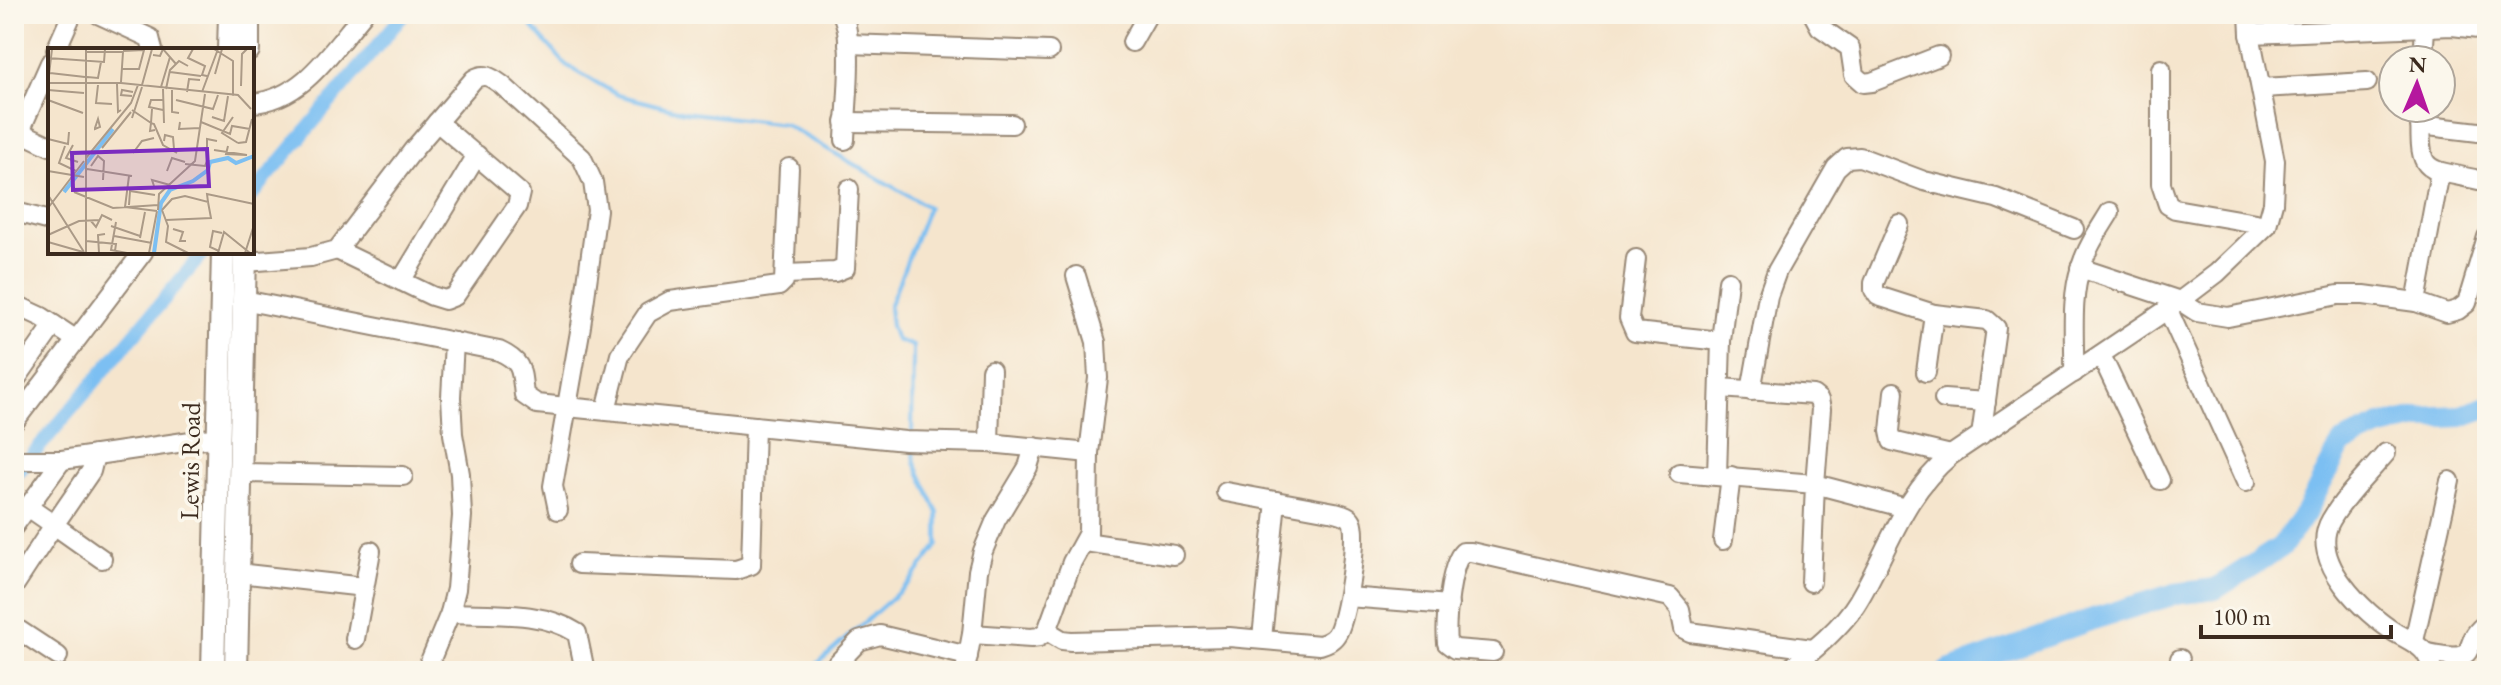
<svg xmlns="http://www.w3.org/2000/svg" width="2501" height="685" font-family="'EB Garamond',serif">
	<rect width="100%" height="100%" fill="#fbf7ec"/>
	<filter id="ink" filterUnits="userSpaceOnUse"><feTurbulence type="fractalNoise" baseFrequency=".0125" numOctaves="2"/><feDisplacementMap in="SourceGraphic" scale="16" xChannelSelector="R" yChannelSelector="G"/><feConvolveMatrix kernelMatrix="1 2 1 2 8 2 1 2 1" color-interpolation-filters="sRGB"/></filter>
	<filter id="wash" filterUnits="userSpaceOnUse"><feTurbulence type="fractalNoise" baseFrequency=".006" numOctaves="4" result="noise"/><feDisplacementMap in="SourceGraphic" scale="32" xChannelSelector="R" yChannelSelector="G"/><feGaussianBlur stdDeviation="1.8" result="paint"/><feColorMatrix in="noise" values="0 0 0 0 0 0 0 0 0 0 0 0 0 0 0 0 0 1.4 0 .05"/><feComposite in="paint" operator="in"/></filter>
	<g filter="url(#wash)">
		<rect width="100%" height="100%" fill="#f5e5cd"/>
		<!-- green -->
		<path fill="#aac46b" stroke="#727744" stroke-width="2" d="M2254,14H2437L2438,21L2255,27Z"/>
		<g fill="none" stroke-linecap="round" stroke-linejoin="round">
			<!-- stream -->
			<g stroke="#7cbff2" stroke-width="4">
				<path d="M521,14L566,65L618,95L684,112L784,124L928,207L889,307L891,326L896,340L913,346L912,437"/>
				<path d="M809,671L909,583L938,545V513L915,463L913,446"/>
			</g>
			<!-- canal -->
			<g stroke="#7cbff2" stroke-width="14">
				<path d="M252,195L404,14"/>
				<path d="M14,477L204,252"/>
			</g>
			<!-- river -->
			<path stroke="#7cbff2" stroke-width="22" d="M1948,671L2093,619L2175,594L2215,589L2281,547L2305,514L2342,443L2381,426L2419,418L2462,416L2487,407"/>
		</g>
	</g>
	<g filter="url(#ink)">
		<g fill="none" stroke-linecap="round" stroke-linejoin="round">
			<!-- minor casing -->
			<g stroke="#988876" stroke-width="22">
				<g id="minor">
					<path d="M98,14L150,38L153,50"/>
					<path d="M842,14C855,39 846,109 845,140"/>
					<path d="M1813,14L1820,27L1850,48L1854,75L1863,83L1872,82L1939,56"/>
					<path d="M2250,34L2452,26L2487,30"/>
					<path d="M1132,42L1148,14"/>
					<path d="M848,44L1049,51"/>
					<path d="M56,50L72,14"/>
					<path d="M2423,60L2425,28"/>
					<path d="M2161,69V184L2168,205L2175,209L2267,225"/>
					<path d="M2262,88L2367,82"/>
					<path d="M252,103C303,100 333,49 363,14"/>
					<path d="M2421,108C2418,181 2424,166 2487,182"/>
					<path d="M845,122L1012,124"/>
					<path d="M2420,125L2487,133"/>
					<path d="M14,129L50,146"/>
					<path d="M20,131L50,63"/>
					<path d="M23,214L50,221"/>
					<path d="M1899,224L1874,283V290L1878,296L1934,314L1987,320L1996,328L1981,436"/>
					<path d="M337,250L432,296L445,300L455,296L517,206L520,193L437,122"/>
					<path d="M1636,259L1629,318L1635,332L1721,341"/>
					<path d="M245,262L311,257L337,250L414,149L474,79C485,72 492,78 502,85L582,158L593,182L597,210L581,326L553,486L558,510"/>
					<path d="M2080,268L2180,301L2197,312L2228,317L2338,295H2364L2416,302L2447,313L2458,310L2467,303L2487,237"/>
					<path d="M786,274L835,272L845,268L849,189"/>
					<path d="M401,281L477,155"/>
					<path d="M244,300L499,351C523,362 521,370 524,395L537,404L905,441L989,443L1089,453"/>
					<path d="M2416,302L2440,172"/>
					<path d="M14,304L42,317L75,339"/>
					<path d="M2168,310L2246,482"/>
					<path d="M2101,355L2160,480"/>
					<path d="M1926,372L1934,314"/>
					<path d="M2074,373C2075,339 2070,300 2081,267C2087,247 2099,230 2110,212"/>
					<path d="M14,382L54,325"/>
					<path d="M1721,388L1813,395L1819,400L1821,409L1815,484L1906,508"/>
					<path d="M1751,391L1768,296L1777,271L1836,168L1847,158L1860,157L1924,181L1996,198L2074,229"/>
					<path d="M1894,392L1890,431L1892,441L1951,455"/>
					<path d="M1944,399L1986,402"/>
					<path d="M606,410L620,355L648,313L670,301L779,286L784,281L789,168"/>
					<path d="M14,422L143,252"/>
					<path d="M989,443L991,370"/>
					<path d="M2386,453C2369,473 2344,497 2331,520C2307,560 2365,614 2396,633C2415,644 2429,648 2432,671"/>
					<path d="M95,455L91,471L54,525L102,559"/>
					<path d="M14,460H62L218,437"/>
					<path d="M240,473L403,476"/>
					<path d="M1679,473L1815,484L1811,582"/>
					<path d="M1717,475L1721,341L1728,281"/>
					<path d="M14,526L62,460"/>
					<path d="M1723,540L1731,476"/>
					<path d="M1085,542L1174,555"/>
					<path d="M579,564L736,570L751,565L755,426"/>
					<path d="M238,573L364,587"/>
					<path d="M14,586L54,525L28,507"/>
					<path d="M1348,597L1449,605"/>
					<path d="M450,613C491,615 542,610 577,633L585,671"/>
					<path d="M14,627L58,656"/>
					<path d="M1047,631L1062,640L1071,641L1229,637L1320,645C1326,643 1332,641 1336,635C1346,623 1359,535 1352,521C1349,515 1342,514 1335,512L1226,492"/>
					<path d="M972,634L1031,638L1039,637L1047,631L1072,562L1088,533L1089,453L1098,378L1096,342L1076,276"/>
					<path d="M1262,638L1276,501"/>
					<path d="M355,639L371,551"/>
					<path d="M2414,641L2450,481"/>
					<path d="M1493,652L1455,649L1447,643C1445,624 1450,564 1463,552H1471L1670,597L1680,609L1684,629L1690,632L1812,649"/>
					<path d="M2428,653C2488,665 2456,644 2487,623"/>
					<path d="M426,671L450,613L456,589L462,516L460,474L453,434L451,397L454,342"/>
					<path d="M830,671L859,641L880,635L968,656"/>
					<path d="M965,671L972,634L978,571L983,551L996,520L1028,467L1034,447"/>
					<path d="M1787,671C1810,654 1844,625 1858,601C1891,546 1900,499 1951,455L2180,301L2217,273L2267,225L2273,203L2275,161L2250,34L2249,14"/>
					<path d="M2177,671L2180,659"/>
				</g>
			</g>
			<!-- major casing -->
			<g stroke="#988876" stroke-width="26">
				<g id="major">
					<path d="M229,50L230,14"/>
					<path d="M248,50V14"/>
					<path d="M213,671L223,252"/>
					<path d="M236,671L245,252"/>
				</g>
			</g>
			<!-- minor -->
			<use href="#minor" stroke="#fff" stroke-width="18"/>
			<!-- major -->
			<use href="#major" stroke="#fff" stroke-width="22"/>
		</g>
	</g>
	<g text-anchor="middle" stroke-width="7" stroke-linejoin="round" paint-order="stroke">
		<!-- street labels -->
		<g font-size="26" fill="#3b2a1e" stroke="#fbf7ec">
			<text transform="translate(190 461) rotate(-89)" y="9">Lewis Road</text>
		</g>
	</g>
	<!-- overview -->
	<g transform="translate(48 48)">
		<rect width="206" height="206" fill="#f5e5cd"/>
		<path fill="none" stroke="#7cbff2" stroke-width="4" d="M16,144L65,81M106,205L113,155L122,142L145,133L160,122L162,114L180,110L188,115L206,108"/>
		<path fill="none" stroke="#ab9a87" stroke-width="2" d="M145,1L140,10L157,18L154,27L159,28M166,1L185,13V48M38,4H75M105,7L112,8L115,1L128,16M0,10L56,14L57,1M74,21H91L96,2L75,3M122,24L153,28M2,25L37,29M167,26L174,1M1,27L4,1M39,29L50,30L53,14M73,34L75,4M0,35H73L190,47L203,61M69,36L70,64L73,62M50,37L48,55L64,56M94,37L104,1M193,38L194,6L199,1M113,39L122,9M115,41L116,75M118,41L122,22L131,13L140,18M0,42L36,45M124,42V64L131,65M139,44L141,31L152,32M154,44L170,1M84,48L73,47L74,42L85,44M0,52L35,65M115,52H103L101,59L115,62M128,52L165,61L170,47M84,62L103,75L104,61M164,69L176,73L180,48M185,69L174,85L190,95M84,70L94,39M50,71L52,79L47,81V80ZM132,74L131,81L152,80M153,74L182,86L184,78L202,81M107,82L102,83L103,75L106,76L115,97L129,105M0,91L20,96L21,84M116,93L117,87L125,89L126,101M190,95L198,94L204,71M25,97L18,110L30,114M17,98L11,115L28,123M180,98L178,106L199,107M54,100L83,64M166,102L199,107M85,105L94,93L106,90M38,110L83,55L90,37M159,110V91L169,93M137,116L157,118L160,111M43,118L50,108L56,113L55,132M39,121L84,128M0,123L36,129M119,123L124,110L137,114M106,138L104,132L122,137M26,144L65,160L110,157M0,147L36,204M81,157L82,143L107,147M77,159L109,163M77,159L81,128M0,160L36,113M110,162L111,146L147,113L157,46M114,162L124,151L137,148L160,154L159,146L206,156M114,162L120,178L118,194L140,205M118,172L163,170L160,154M43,173L48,179L54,167L64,172M68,174L63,202L79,205M63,178L92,188M125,181L135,184L132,193H138M0,187L31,173L52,172M66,188L104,195M92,190L97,164M38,193L68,196L67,203M0,194L35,204M171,203L162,199L165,183L174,185M38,205V1M51,205L50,187L57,186M101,205L109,163M170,205L176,184L202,205M197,205L205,180"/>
		<path fill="#7b2cbf" fill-opacity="0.15" stroke="#7b2cbf" stroke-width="4" d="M159,101L161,138L25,142L24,105Z"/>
		<rect width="206" height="206" fill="none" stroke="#3b2a1e" stroke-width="4"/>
	</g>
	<!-- margin -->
	<rect width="2501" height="685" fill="none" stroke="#fbf7ec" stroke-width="48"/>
	<!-- north arrow -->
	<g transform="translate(2417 84) rotate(2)"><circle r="38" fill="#fbf7ec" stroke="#aea59a" stroke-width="2"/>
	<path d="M0-6L14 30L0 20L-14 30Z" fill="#b5179e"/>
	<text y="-12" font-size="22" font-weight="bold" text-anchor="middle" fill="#3b2a1e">N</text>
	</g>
	<!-- scale -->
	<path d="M2201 625v12h190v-12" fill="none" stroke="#3b2a1e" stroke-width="4"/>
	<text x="2213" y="625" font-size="24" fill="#3b2a1e" stroke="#fbf7ec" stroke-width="6" paint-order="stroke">100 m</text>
</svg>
